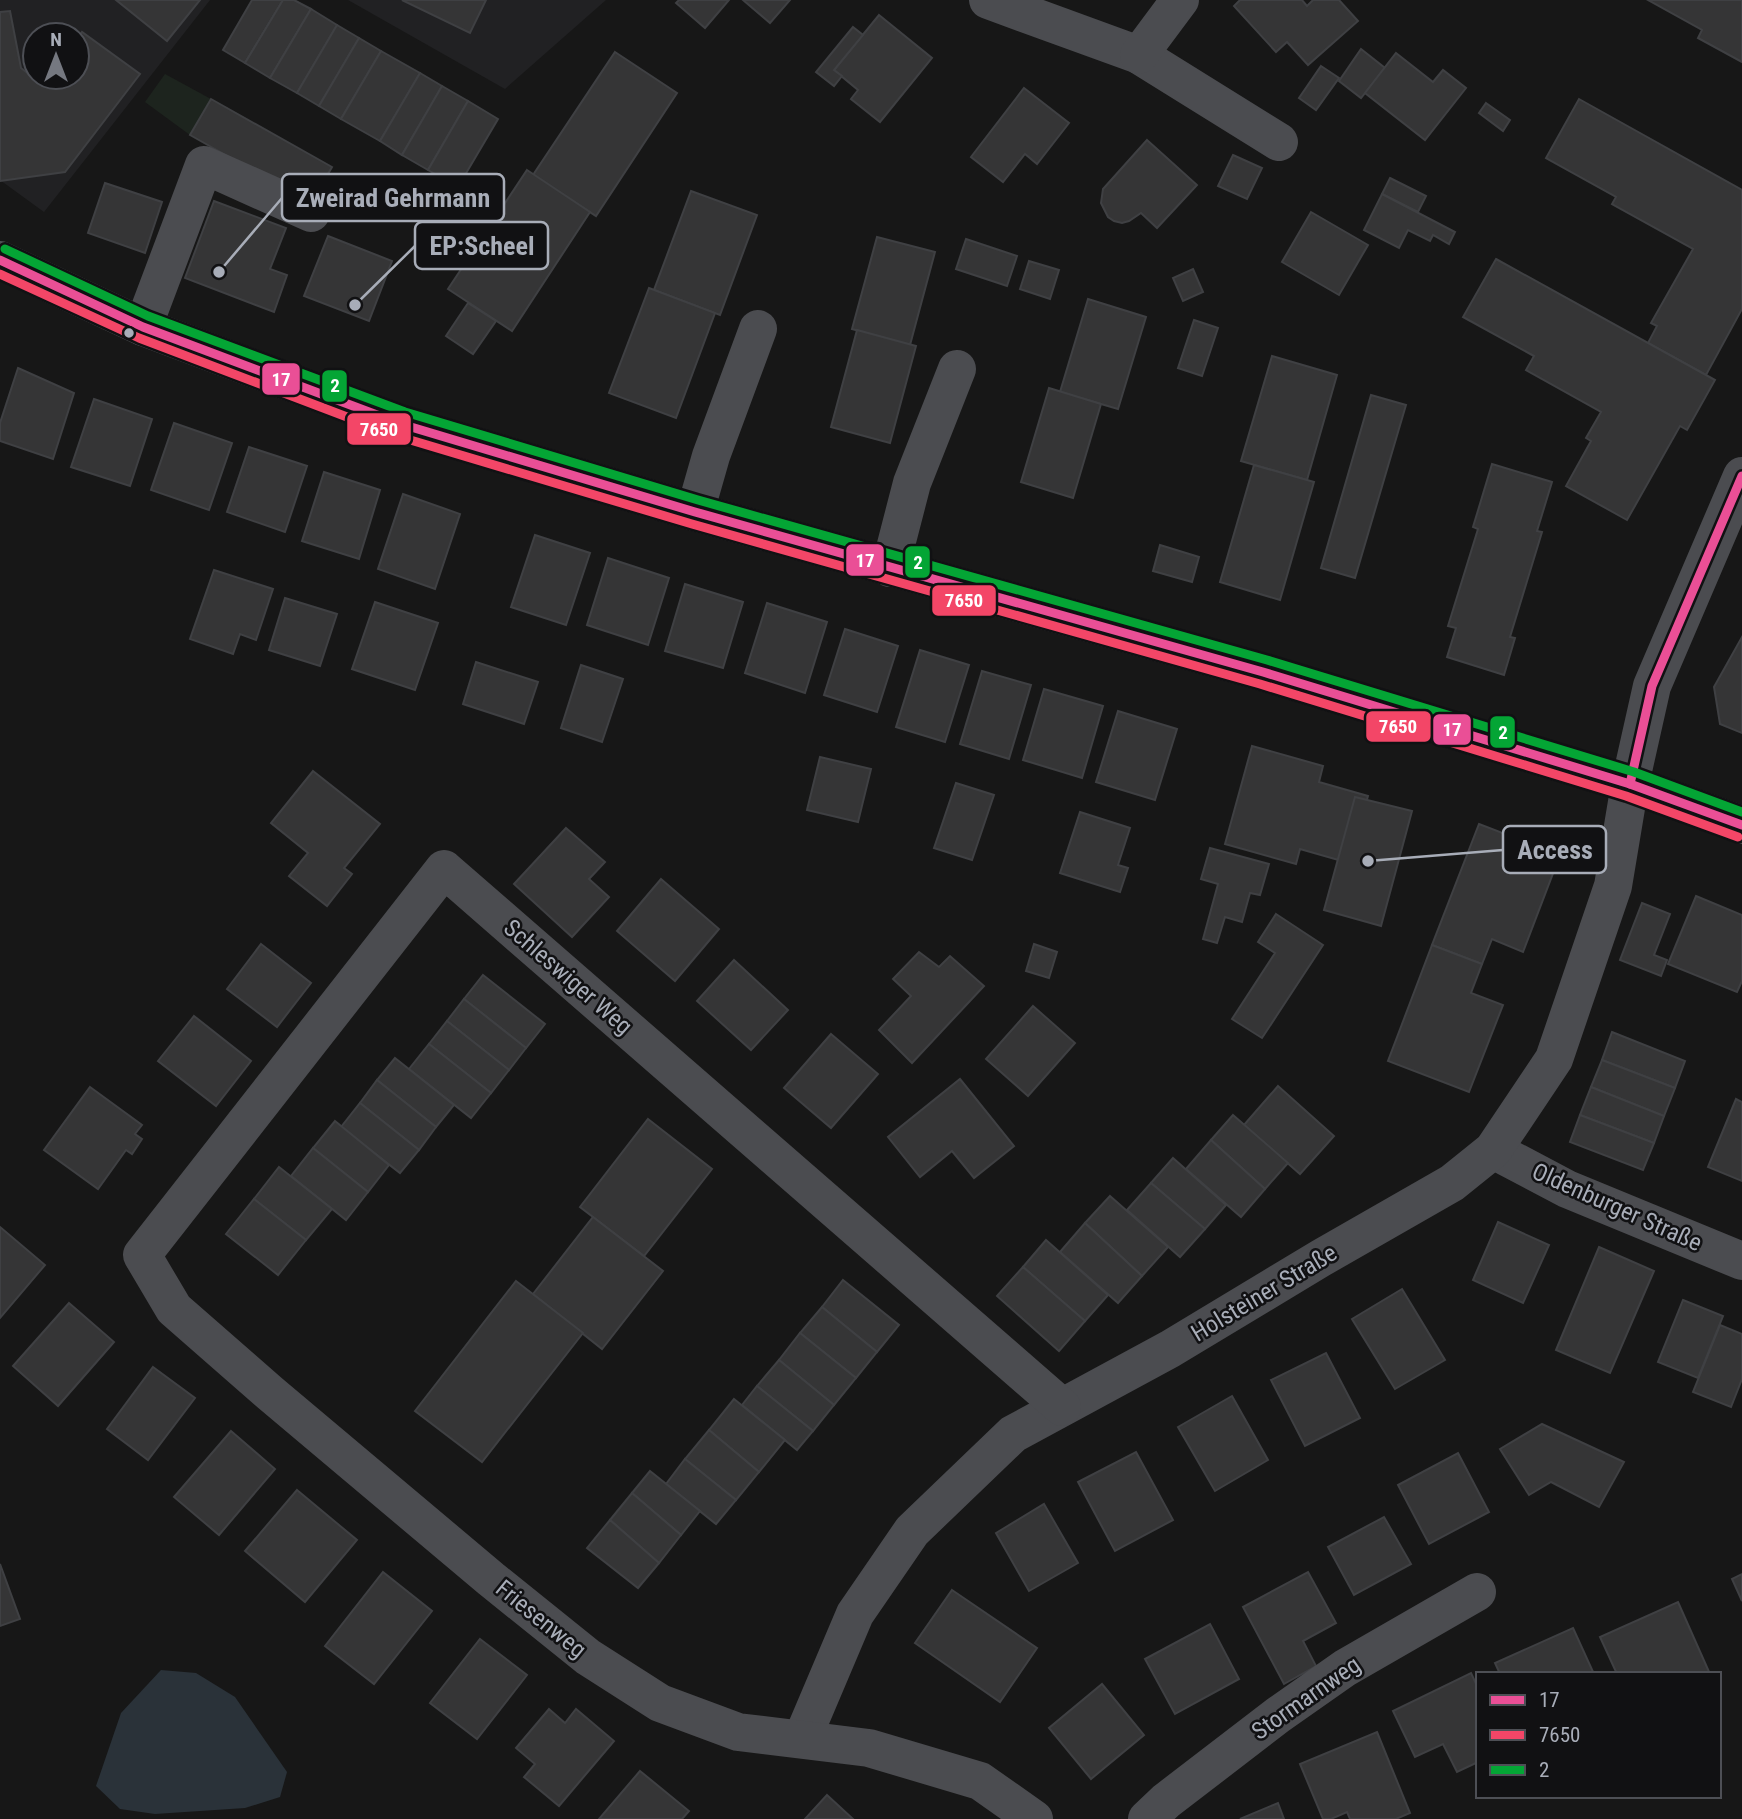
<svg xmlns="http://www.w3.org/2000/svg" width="1742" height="1819" font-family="'Roboto Condensed',sans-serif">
	<rect width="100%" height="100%" fill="#171717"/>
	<!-- built -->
	<g fill="#212123" fill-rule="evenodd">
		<path d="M0,0H210L44,212L0,180ZM35,35H77V77H35Z"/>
		<path d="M348,0H606L505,89Z"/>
	</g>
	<!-- green -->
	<path fill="#1d241e" d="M165,74L211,99L190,135L145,102Z"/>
	<!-- water -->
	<path fill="#2a3239" d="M161,1670L196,1673L235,1697L287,1772L280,1797L245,1808L155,1814L120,1809L96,1786L121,1713Z"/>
	<!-- building -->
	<g fill="#353536" stroke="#3f4043" stroke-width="2">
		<path d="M116,0H200L167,41Z"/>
		<path d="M252,0H283L245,63L223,50Z"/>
		<path d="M283,0H294L311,9L270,78L245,63Z"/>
		<path d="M402,0H486L470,33Z"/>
		<path d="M679,0H729L705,28L676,3Z"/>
		<path d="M743,0H790L770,23Z"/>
		<path d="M1240,0H1302L1307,6L1313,0H1339L1358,21L1308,65L1287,42L1276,52L1234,6Z"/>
		<path d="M1648,0H1742V62L1698,38L1702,30Z"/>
		<path d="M311,9L337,25L297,93L270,78Z"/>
		<path d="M10,11L21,68L30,75H35V77H77V39L82,32L140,74L65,172L0,181V12Z"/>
		<path d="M879,15L932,58L880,122L851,99L858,90L834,70Z"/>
		<path d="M337,25L359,38L319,106L297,93Z"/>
		<path d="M853,27L863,35L834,70L842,76L834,86L816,72Z"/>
		<path d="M359,38L381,51L341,119L319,106Z"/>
		<path d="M1361,49L1385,68L1361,98L1339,81Z"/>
		<path d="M381,51L420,73L380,141L341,119Z"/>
		<path d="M615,52L677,93L596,216L533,175Z"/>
		<path d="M1396,53L1433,82L1443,70L1466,88L1425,140L1365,93Z"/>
		<path d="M1321,66L1339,78L1316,110L1299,98Z"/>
		<path d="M420,73L442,86L402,155L380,141Z"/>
		<path d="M442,86L468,101L428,170L402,155Z"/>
		<path d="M1024,88L1069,123L1037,164L1025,154L1003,182L971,157Z"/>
		<path d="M211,99L332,167L311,203L190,135Z"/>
		<path d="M1579,99L1742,190V309L1706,375L1648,343L1657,326L1651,323L1693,249L1612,204L1616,197L1546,158Z"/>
		<path d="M468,101L498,119L458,187L428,170Z"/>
		<path d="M1486,103L1510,120L1503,131L1479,113Z"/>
		<path d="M1147,140L1197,185L1157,228L1141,213L1129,221L1122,223L1114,221L1108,217L1101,203L1103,189Z"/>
		<path d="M1233,155L1262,168L1247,199L1218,186Z"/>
		<path d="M527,170L590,212L512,331L448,289Z"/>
		<path d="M1390,178L1426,196L1418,212L1382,194Z"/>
		<path d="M105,183L162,202L145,253L88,233Z"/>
		<path d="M691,191L757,215L720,315L654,290Z"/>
		<path d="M1382,194L1455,232L1449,244L1433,235L1430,241L1408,230L1399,248L1364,230Z"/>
		<path d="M214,201L286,228L270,269L287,275L274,312L185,278Z"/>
		<path d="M1311,212L1368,245L1339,295L1282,262Z"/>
		<path d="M328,236L392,261L369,321L304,296Z"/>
		<path d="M877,237L935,252L910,345L852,329Z"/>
		<path d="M966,239L1017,256L1007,286L956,269Z"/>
		<path d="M1496,259L1715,380L1687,430L1680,426L1627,520L1566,486L1591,441L1586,438L1601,412L1526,370L1534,356L1463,317Z"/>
		<path d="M1029,261L1059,270L1050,299L1020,289Z"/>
		<path d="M1193,269L1203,292L1183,301L1173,278Z"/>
		<path d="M649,288L715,313L676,418L609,393Z"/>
		<path d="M1088,299L1146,317L1118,409L1060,392Z"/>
		<path d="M468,303L496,321L473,354L446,336Z"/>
		<path d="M1194,320L1218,328L1202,376L1178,368Z"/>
		<path d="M857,330L916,346L890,443L831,427Z"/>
		<path d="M1272,356L1337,375L1307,480L1241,461Z"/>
		<path d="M18,368L74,393L53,459L0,441V423Z"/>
		<path d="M1049,388L1101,404L1073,498L1021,482Z"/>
		<path d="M1371,395L1406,405L1355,578L1321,568Z"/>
		<path d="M94,399L152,419L130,486L71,467Z"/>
		<path d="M174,423L232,443L209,510L151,490Z"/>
		<path d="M249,447L307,466L285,532L227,512Z"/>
		<path d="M1492,464L1552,482L1537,531L1542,532L1510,637L1515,638L1504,675L1447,657L1456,628L1448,626L1478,529L1473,527Z"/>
		<path d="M1254,465L1314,482L1280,600L1220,582Z"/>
		<path d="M324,472L380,490L359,559L302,541Z"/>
		<path d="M403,494L460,514L435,589L378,569Z"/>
		<path d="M535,535L590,553L566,625L511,607Z"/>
		<path d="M1160,545L1199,557L1192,582L1153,571Z"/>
		<path d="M608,558L669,578L648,645L587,625Z"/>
		<path d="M214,570L273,589L256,640L240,634L233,654L190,639Z"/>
		<path d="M685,584L743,602L723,668L665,651Z"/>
		<path d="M285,598L337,614L320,666L269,650Z"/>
		<path d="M375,602L438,623L415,690L352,669Z"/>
		<path d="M767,603L827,622L805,693L745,673Z"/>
		<path d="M845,629L898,646L877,712L824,695Z"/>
		<path d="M1742,637V733L1720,724L1714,687Z"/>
		<path d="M920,650L969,665L945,742L896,727Z"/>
		<path d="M476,662L538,682L524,724L463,704Z"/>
		<path d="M581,665L623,679L602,742L561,728Z"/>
		<path d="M982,671L1031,685L1009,759L960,744Z"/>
		<path d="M1044,689L1103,706L1082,778L1023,760Z"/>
		<path d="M1118,711L1177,729L1155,800L1096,782Z"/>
		<path d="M1252,746L1323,766L1319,782L1368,796L1349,863L1300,849L1296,864L1225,844Z"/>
		<path d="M820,757L871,769L858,822L807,810Z"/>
		<path d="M313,771L380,824L344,868L352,874L327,906L289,876L308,853L271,823Z"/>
		<path d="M956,783L994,795L972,860L934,848Z"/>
		<path d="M1355,797L1412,811L1381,926L1324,910Z"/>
		<path d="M1080,812L1130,828L1118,865L1128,868L1120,892L1060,873Z"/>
		<path d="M1479,824L1560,855L1523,952L1492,939L1482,964L1432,945Z"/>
		<path d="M566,828L605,862L589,879L609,897L572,937L514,884Z"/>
		<path d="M1210,848L1269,864L1260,895L1250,893L1242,922L1225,917L1217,943L1203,939L1218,884L1201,879Z"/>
		<path d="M661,879L719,929L675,981L617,931Z"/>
		<path d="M1696,896L1742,915V981L1737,992L1668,964Z"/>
		<path d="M1642,903L1670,914L1654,955L1667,960L1661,976L1620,960Z"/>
		<path d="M1276,914L1323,945L1262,1038L1232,1019L1275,953L1258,942Z"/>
		<path d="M261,944L311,983L277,1027L227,989Z"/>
		<path d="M1034,944L1057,952L1049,978L1026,971Z"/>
		<path d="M1432,945L1482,964L1471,993L1503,1005L1469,1092L1388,1061Z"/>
		<path d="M919,952L939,967L950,956L984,986L912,1063L879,1030L911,996L893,979Z"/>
		<path d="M734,960L788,1010L751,1050L697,1001Z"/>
		<path d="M483,975L545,1024L526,1048L464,999Z"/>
		<path d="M464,999L526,1048L509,1070L447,1021Z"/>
		<path d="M1033,1006L1075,1043L1028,1096L986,1059Z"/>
		<path d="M194,1016L251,1061L216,1106L158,1061Z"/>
		<path d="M447,1021L509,1070L491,1093L429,1044Z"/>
		<path d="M1612,1032L1685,1061L1675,1088L1602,1060Z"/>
		<path d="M831,1034L878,1074L831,1128L784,1088Z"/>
		<path d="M429,1044L491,1093L471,1118L409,1069Z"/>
		<path d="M395,1058L454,1105L436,1127L377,1080Z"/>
		<path d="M1602,1060L1675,1088L1664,1116L1591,1087Z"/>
		<path d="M960,1079L1014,1146L974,1178L952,1151L920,1177L888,1137Z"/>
		<path d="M377,1080L436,1127L419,1150L360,1103Z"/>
		<path d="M1278,1086L1334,1136L1300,1174L1244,1125Z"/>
		<path d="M90,1087L142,1125L135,1134L142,1139L132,1154L126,1150L98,1189L44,1150Z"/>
		<path d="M1591,1087L1664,1116L1654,1143L1580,1115Z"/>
		<path d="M1736,1099L1742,1102V1181L1708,1167Z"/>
		<path d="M360,1103L419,1150L400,1173L341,1127Z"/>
		<path d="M1233,1115L1288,1163L1265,1189L1211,1140Z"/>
		<path d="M1580,1115L1654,1143L1643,1170L1570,1142Z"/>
		<path d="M648,1119L712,1169L644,1256L580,1207Z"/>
		<path d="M335,1121L389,1165L368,1192L313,1148Z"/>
		<path d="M1211,1140L1265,1189L1241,1217L1186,1169Z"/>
		<path d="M313,1148L368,1192L346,1220L291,1176Z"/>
		<path d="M1173,1158L1226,1205L1205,1229L1151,1183Z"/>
		<path d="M279,1167L332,1209L306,1240L254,1199Z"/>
		<path d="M1151,1183L1205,1229L1180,1257L1127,1210Z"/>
		<path d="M1110,1196L1168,1247L1142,1276L1085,1223Z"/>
		<path d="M254,1199L306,1240L278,1275L226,1234Z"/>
		<path d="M593,1217L663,1271L602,1349L533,1294Z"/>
		<path d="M1498,1222L1549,1245L1523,1303L1473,1280Z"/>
		<path d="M1085,1223L1142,1276L1118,1303L1060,1252Z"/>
		<path d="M0,1227L45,1265L0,1318Z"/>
		<path d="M1046,1240L1108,1295L1085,1321L1023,1267Z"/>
		<path d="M1599,1247L1654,1271L1610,1373L1556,1350Z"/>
		<path d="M1023,1267L1085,1321L1059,1351L997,1296Z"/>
		<path d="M843,1280L899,1325L877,1352L822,1307Z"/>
		<path d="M516,1281L583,1333L482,1462L415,1411Z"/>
		<path d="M1402,1289L1445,1360L1395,1389L1352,1319Z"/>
		<path d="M1683,1300L1723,1316L1698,1378L1658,1362Z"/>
		<path d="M69,1303L114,1342L58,1406L13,1366Z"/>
		<path d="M822,1307L877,1352L856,1378L800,1333Z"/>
		<path d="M1720,1325L1742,1334V1379L1731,1407L1693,1392Z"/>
		<path d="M800,1333L856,1378L834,1405L779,1360Z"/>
		<path d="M1326,1353L1360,1418L1305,1446L1271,1380Z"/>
		<path d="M779,1360L834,1405L813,1431L757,1386Z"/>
		<path d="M153,1367L195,1398L148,1460L107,1429Z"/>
		<path d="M757,1386L813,1431L797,1450L742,1405Z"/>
		<path d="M1232,1396L1268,1460L1215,1491L1178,1427Z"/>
		<path d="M734,1399L785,1440L759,1472L709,1430Z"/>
		<path d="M1542,1424L1624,1462L1599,1507L1551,1482L1529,1495L1500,1449Z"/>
		<path d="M709,1430L759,1472L736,1500L685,1459Z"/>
		<path d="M231,1431L275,1469L219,1535L174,1497Z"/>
		<path d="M1136,1452L1173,1520L1115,1551L1078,1482Z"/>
		<path d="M1458,1453L1489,1512L1429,1544L1398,1485Z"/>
		<path d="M685,1459L736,1500L716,1524L666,1484Z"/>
		<path d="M650,1471L700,1511L681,1535L632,1493Z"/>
		<path d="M297,1490L357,1540L305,1602L245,1551Z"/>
		<path d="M632,1493L681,1535L659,1563L610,1520Z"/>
		<path d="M1044,1504L1078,1563L1029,1591L996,1533Z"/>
		<path d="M1384,1517L1411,1564L1354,1595L1328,1547Z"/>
		<path d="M610,1520L659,1563L638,1588L587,1548Z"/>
		<path d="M0,1564L20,1619L0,1626Z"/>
		<path d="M383,1572L432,1611L374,1684L325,1646Z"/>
		<path d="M1308,1572L1336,1623L1303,1641L1316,1666L1284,1684L1243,1607Z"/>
		<path d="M1742,1574V1601L1732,1579Z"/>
		<path d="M952,1590L1037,1648L1000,1702L915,1643Z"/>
		<path d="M1678,1602L1710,1674H1617L1600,1637Z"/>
		<path d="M1210,1624L1239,1679L1175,1714L1145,1659Z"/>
		<path d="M1573,1628L1594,1674H1500L1495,1663Z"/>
		<path d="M480,1639L527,1675L477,1739L430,1703Z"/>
		<path d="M1471,1673L1478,1688V1762L1457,1772L1443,1744L1415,1757L1393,1711Z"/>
		<path d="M1102,1684L1144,1735L1091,1779L1049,1728Z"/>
		<path d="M549,1709L565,1723L576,1709L614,1741L559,1806L524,1777L535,1764L516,1748Z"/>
		<path d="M1377,1732L1410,1813L1396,1819H1350L1347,1812L1331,1819H1323L1300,1764Z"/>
		<path d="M640,1771L689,1811L682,1819H599Z"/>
		<path d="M827,1795L853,1819H805Z"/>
		<path d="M1278,1803L1284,1819H1240Z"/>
	</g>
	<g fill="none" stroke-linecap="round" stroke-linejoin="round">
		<!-- minor -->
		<g stroke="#4b4c50" stroke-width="38">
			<path d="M988,0L1139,55L1279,142"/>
			<path d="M1139,55L1180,0"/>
			<path d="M143,327L204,165L311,213"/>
			<path d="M695,512L711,456L758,329"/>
			<path d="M890,568L912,483L957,369"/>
			<path d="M1493,1150L1567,1189L1742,1261"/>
			<path d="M802,1739L855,1614L912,1531L1013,1434L1170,1349L1321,1258L1452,1183L1493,1150L1554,1059L1613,886L1630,784L1652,686L1742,476"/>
			<path d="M1034,1819L980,1781L869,1748L738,1732L660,1703L588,1657L491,1579L270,1393L174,1309L142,1255L444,869L1062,1407"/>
			<path d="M1147,1819L1166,1801L1278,1715L1345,1668L1477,1592"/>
		</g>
		<!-- major -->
		<path stroke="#4d4f52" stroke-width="38" d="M0,260L143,327L401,424L695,512L1263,672L1630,784L1742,825"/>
		<!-- bus-1 casing -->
		<g stroke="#111113" stroke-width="14">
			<g id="bus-1">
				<path d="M0,260L143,327L401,424L695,512L1263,672L1630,784L1742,825"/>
				<path d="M1630,784L1652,686L1742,476"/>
			</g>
		</g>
		<!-- bus-2 casing -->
		<g stroke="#111113" stroke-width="14">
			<path id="bus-2" d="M0,274L139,338L397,436L692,524L1260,684L1626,796L1738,837"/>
		</g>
		<!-- bus-3 casing -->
		<g stroke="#111113" stroke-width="14">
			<path id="bus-3" d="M5,249L148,316L405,412L698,500L1267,660L1634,772L1742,812"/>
		</g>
		<!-- bus-1 -->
		<use href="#bus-1" stroke="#ea4f96" stroke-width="9"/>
		<!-- bus-2 -->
		<use href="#bus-2" stroke="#f34667" stroke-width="9"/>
		<!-- bus-3 -->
		<use href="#bus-3" stroke="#04a535" stroke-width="9"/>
	</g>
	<!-- markers -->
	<circle fill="#a8adb8" stroke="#111113" stroke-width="2.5" cx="129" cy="333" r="6"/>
	<g text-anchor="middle" stroke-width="5" stroke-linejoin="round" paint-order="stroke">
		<!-- street labels -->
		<g font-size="24" fill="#a8adb8" stroke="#111113">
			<text transform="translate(568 977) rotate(41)" y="8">Schleswiger Weg</text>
			<text transform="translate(1617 1207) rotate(24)" y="8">Oldenburger Straße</text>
			<text transform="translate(1264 1293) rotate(-31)" y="8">Holsteiner Straße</text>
			<text transform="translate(541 1619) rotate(39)" y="8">Friesenweg</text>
			<text transform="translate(1306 1698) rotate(-35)" y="8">Stormarnweg</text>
		</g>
	</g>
	<!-- callouts -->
	<path fill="none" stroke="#a8adb8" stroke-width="2.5" d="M219 272L282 198M355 305L415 246M1368 861L1503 850"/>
	<g fill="#a8adb8" stroke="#111113" stroke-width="2.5">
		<circle cx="219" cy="272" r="7"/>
		<circle cx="355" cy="305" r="7"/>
		<circle cx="1368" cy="861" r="7"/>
	</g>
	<g fill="#111113" stroke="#a8adb8" stroke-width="2.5">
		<rect x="282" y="174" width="222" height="47" rx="7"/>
		<rect x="415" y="222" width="133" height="47" rx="7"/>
		<rect x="1503" y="826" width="103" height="47" rx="7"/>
	</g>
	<g font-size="26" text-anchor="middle" font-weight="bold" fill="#a8adb8">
		<text x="393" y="207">Zweirad Gehrmann</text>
		<text x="482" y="255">EP:Scheel</text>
		<text x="1555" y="859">Access</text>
	</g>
	<g stroke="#111113" stroke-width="2.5">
		<rect x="261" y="362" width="40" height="34" rx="7" fill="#ea4f96"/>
		<rect x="321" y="369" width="27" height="34" rx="7" fill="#04a535"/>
		<rect x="346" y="412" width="66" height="34" rx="7" fill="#f34667"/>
		<rect x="845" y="543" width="40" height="34" rx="7" fill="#ea4f96"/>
		<rect x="904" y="545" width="27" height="34" rx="7" fill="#04a535"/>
		<rect x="931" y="584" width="66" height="33" rx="7" fill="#f34667"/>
		<rect x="1365" y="710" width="67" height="33" rx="7" fill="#f34667"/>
		<rect x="1432" y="713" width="40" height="33" rx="7" fill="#ea4f96"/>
		<rect x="1489" y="715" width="27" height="34" rx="7" fill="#04a535"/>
	</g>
	<g font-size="19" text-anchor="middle" font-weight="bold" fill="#fff">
		<text x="281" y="386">17</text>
		<text x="335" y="392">2</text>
		<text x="379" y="436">7650</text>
		<text x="865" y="567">17</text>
		<text x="918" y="569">2</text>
		<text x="964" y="607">7650</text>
		<text x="1398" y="733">7650</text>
		<text x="1452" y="736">17</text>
		<text x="1503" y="739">2</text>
	</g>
	<!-- legend -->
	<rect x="1476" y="1672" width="245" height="126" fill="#111113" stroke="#4d4f55" stroke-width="2"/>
	<rect x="1490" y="1695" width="35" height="10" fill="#ea4f96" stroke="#4d4f55" stroke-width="2"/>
	<text x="1539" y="1707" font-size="21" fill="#a8adb8">17</text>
	<rect x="1490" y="1730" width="35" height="10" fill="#f34667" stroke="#4d4f55" stroke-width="2"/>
	<text x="1539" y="1742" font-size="21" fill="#a8adb8">7650</text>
	<rect x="1490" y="1765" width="35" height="10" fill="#04a535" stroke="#4d4f55" stroke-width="2"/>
	<text x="1539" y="1777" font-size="21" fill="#a8adb8">2</text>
	<!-- north arrow -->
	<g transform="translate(56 56)"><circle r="33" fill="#111113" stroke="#4d4f55" stroke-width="2"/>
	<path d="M0-5L12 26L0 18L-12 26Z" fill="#757880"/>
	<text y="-10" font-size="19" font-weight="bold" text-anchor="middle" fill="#a8adb8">N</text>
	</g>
</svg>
